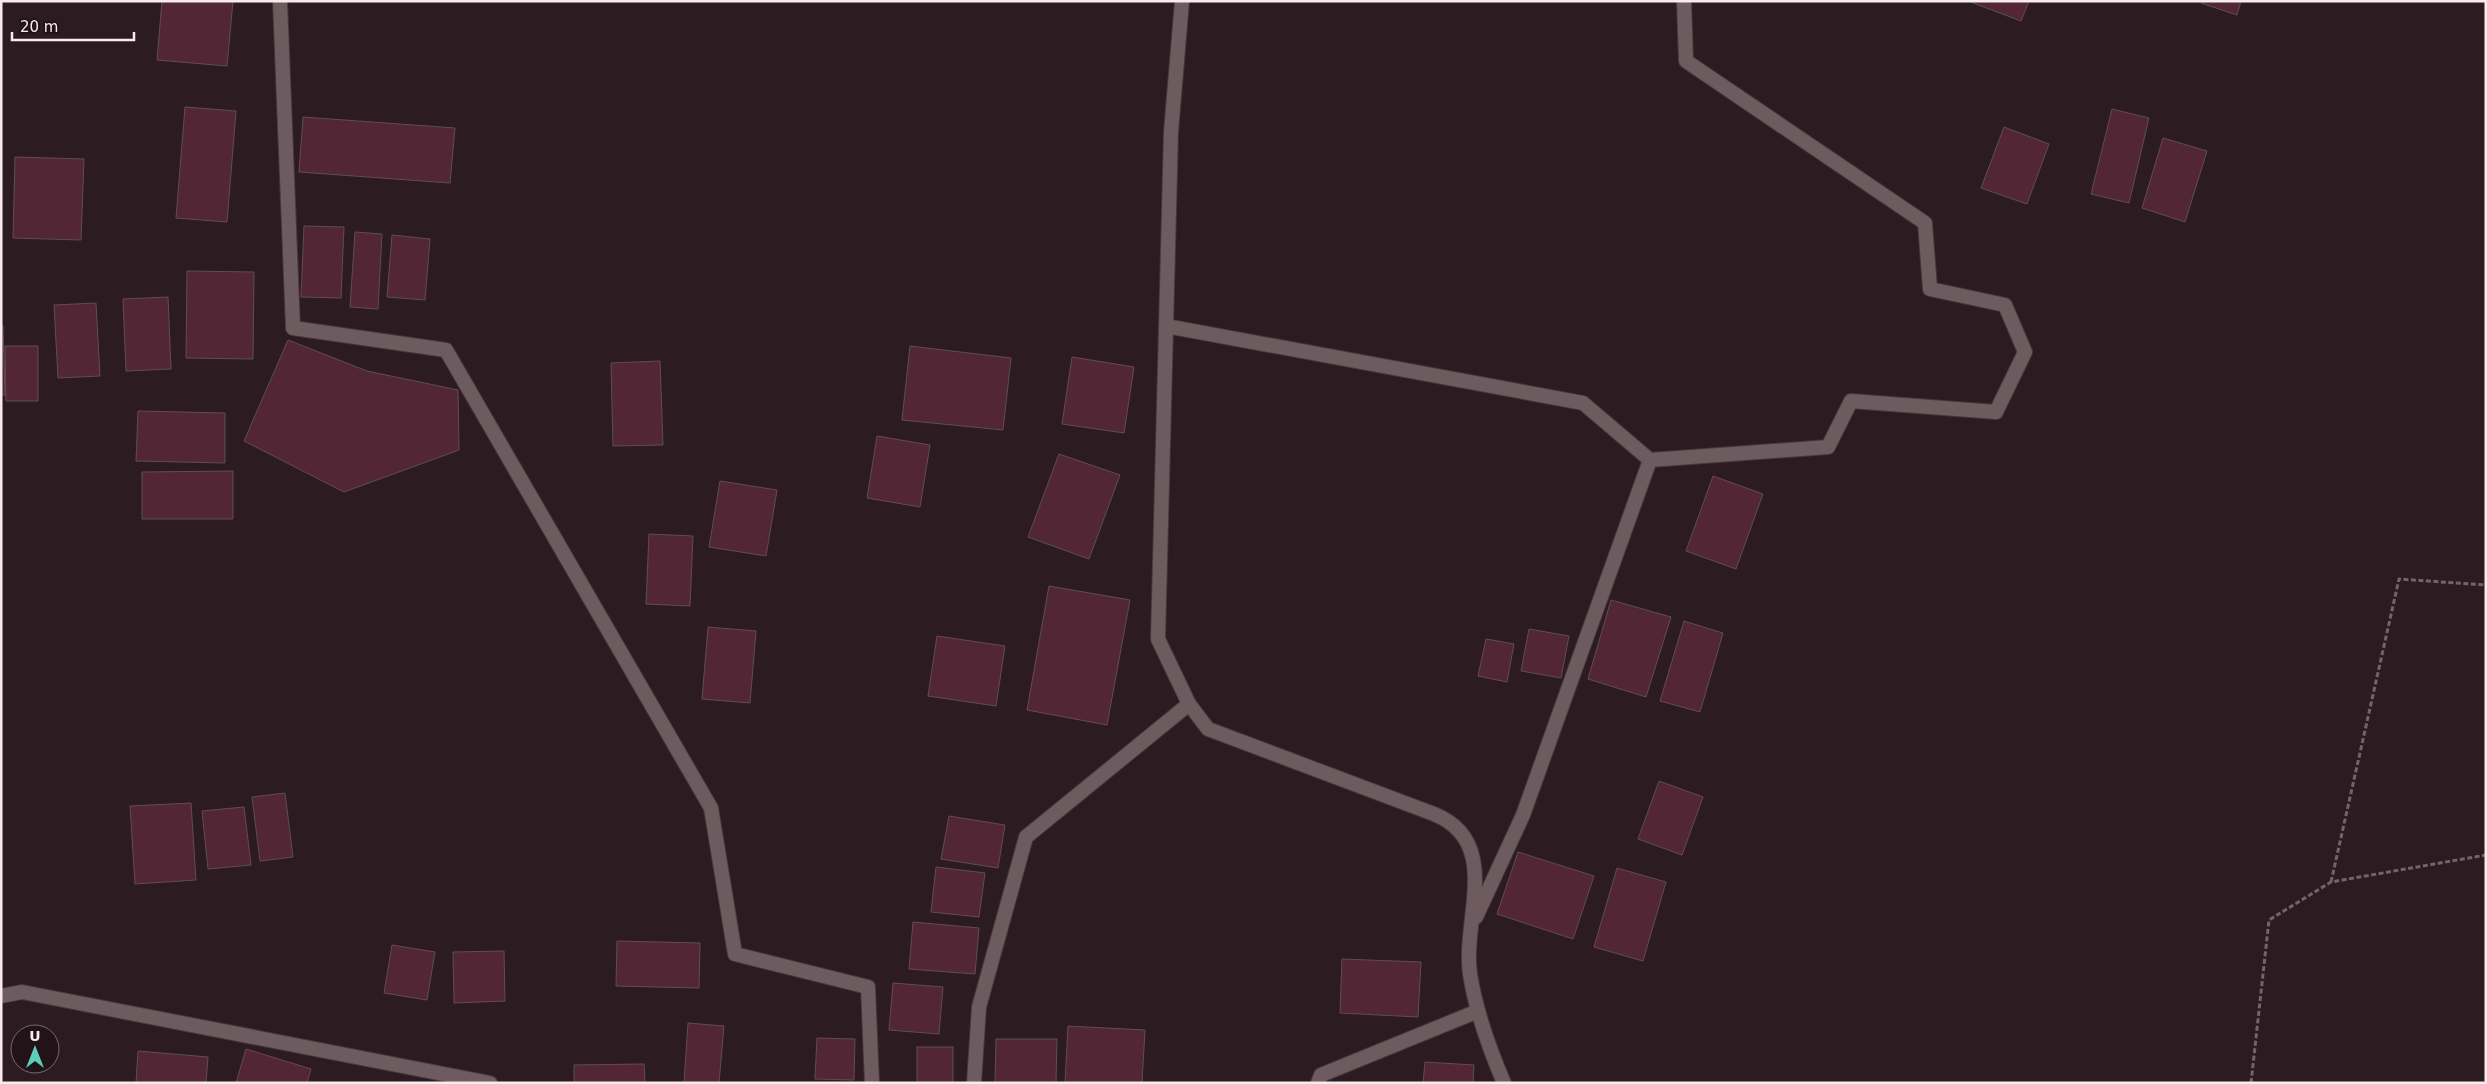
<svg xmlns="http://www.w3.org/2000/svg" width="2487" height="1084" font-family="'DejaVu Sans',sans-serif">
	<rect width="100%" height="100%" fill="#2c1c21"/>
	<!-- building -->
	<g fill="#522635" stroke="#604d52">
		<path d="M162,1H233L227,66L157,60Z"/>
		<path d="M1968,1H2029L2021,21Z"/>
		<path d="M2202,1H2241L2237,15L2201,3Z"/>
		<path d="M185,107L236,111L227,222L176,218Z"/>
		<path d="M2112,109L2149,118L2129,203L2091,194Z"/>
		<path d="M303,117L455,128L450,183L299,172Z"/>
		<path d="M2004,127L2049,144L2027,204L1981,188Z"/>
		<path d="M2163,138L2207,151L2185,222L2142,208Z"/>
		<path d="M15,157L84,159L81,240L13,238Z"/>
		<path d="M304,226L344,227L341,298L301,297Z"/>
		<path d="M355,232L382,234L378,309L350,307Z"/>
		<path d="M392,235L430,239L425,300L387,297Z"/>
		<path d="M187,271L254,272L253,359L186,358Z"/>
		<path d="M168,297L171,369L126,371L123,299Z"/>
		<path d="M96,303L100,376L58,378L54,305Z"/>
		<path d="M1,325H3L5,395H1Z"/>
		<path d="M288,340L367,371L458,390L459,450L344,492L244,441Z"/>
		<path d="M5,346H38V401H6Z"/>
		<path d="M910,346L1011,358L1003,430L902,420Z"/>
		<path d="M1072,357L1134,367L1124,433L1062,424Z"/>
		<path d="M660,361L663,445L613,446L611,363Z"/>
		<path d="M138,411L225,413V463L136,461Z"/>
		<path d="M877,436L930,445L920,507L867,498Z"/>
		<path d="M1059,454L1120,475L1089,559L1028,537Z"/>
		<path d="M233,471V519H142V472Z"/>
		<path d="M1713,476L1763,494L1736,569L1686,551Z"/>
		<path d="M720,481L777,490L766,556L709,547Z"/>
		<path d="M649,534L693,536L690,606L646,604Z"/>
		<path d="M1049,586L1130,600L1107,725L1027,710Z"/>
		<path d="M1611,600L1671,617L1646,697L1588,679Z"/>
		<path d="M1684,621L1723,633L1700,712L1660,701Z"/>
		<path d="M708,627L756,631L750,703L702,699Z"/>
		<path d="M1529,629L1569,636L1561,678L1521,671Z"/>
		<path d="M937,636L1005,646L996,706L928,696Z"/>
		<path d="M1486,639L1514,644L1507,682L1478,676Z"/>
		<path d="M1659,781L1703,797L1682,855L1638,839Z"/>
		<path d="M285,793L293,857L260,861L252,797Z"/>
		<path d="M191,803L196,880L135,884L130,806Z"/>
		<path d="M244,807L251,865L208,869L202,811Z"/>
		<path d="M949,816L1005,825L998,868L941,859Z"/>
		<path d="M1518,852L1594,876L1573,939L1497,914Z"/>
		<path d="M936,867L985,873L979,917L931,912Z"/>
		<path d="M1617,868L1666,882L1643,961L1594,947Z"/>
		<path d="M913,922L979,928L975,974L909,969Z"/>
		<path d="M617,941L700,943L699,988L616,986Z"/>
		<path d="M392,945L435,952L427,1000L384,993Z"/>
		<path d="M504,951L505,1001L454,1003L453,952Z"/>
		<path d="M1342,959L1421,962L1418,1017L1340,1013Z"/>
		<path d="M893,983L943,987L939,1034L889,1030Z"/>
		<path d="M688,1023L724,1026L719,1083H684Z"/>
		<path d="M1068,1026L1145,1030L1142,1083H1065Z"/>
		<path d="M817,1038L855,1039L854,1080L815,1079Z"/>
		<path d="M996,1039H1057L1056,1083H995Z"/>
		<rect x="917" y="1047" width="36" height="36"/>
		<path d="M246,1049L311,1069L307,1083H236Z"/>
		<path d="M138,1051L208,1057L206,1083H136Z"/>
		<path d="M1425,1062L1474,1065L1473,1083H1423Z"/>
		<path d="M644,1064L645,1083H574V1065Z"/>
	</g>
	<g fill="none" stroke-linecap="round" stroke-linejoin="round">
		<!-- minor casing -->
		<g stroke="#46383c" stroke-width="16">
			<g id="minor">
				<path d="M280,1L293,328L446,350L711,808L735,954L868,987L872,1083"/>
				<path d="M1182,1L1171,132L1158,639L1189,704L1208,729L1434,814C1503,842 1462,919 1470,974C1476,1012 1489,1048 1504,1083"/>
				<path d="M1166,326L1583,403L1650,460L1523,815L1476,917"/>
				<path d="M1650,460L1828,447L1851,401L1996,412L2025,352L2005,305L1930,289L1925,223L1686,61L1684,1"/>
				<path d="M1,996L22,992L490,1083"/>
				<path d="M974,1083L979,1007L1026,837L1189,704"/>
				<path d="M1318,1083L1321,1075L1478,1011"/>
			</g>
		</g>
		<!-- path -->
		<g stroke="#726468" stroke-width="3" stroke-dasharray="5 2.5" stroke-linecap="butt">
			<path d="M2331,882L2399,579L2486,585"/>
			<path d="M2251,1083L2269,920L2331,882L2486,855"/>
		</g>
		<!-- minor -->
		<use href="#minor" stroke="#6e5b60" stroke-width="14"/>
	</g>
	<!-- border -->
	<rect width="2487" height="1084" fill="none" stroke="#f7ebee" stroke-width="5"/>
	<!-- north arrow -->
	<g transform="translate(35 1049)"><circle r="24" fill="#221318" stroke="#77696e"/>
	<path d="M0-4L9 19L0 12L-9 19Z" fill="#5cceba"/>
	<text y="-8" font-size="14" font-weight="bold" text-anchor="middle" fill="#f7ebee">U</text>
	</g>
	<!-- scale -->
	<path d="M12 32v8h122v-8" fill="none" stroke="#f7ebee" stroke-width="2.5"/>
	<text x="20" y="32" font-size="15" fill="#f7ebee" stroke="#221318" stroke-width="4" paint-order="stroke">20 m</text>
</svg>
